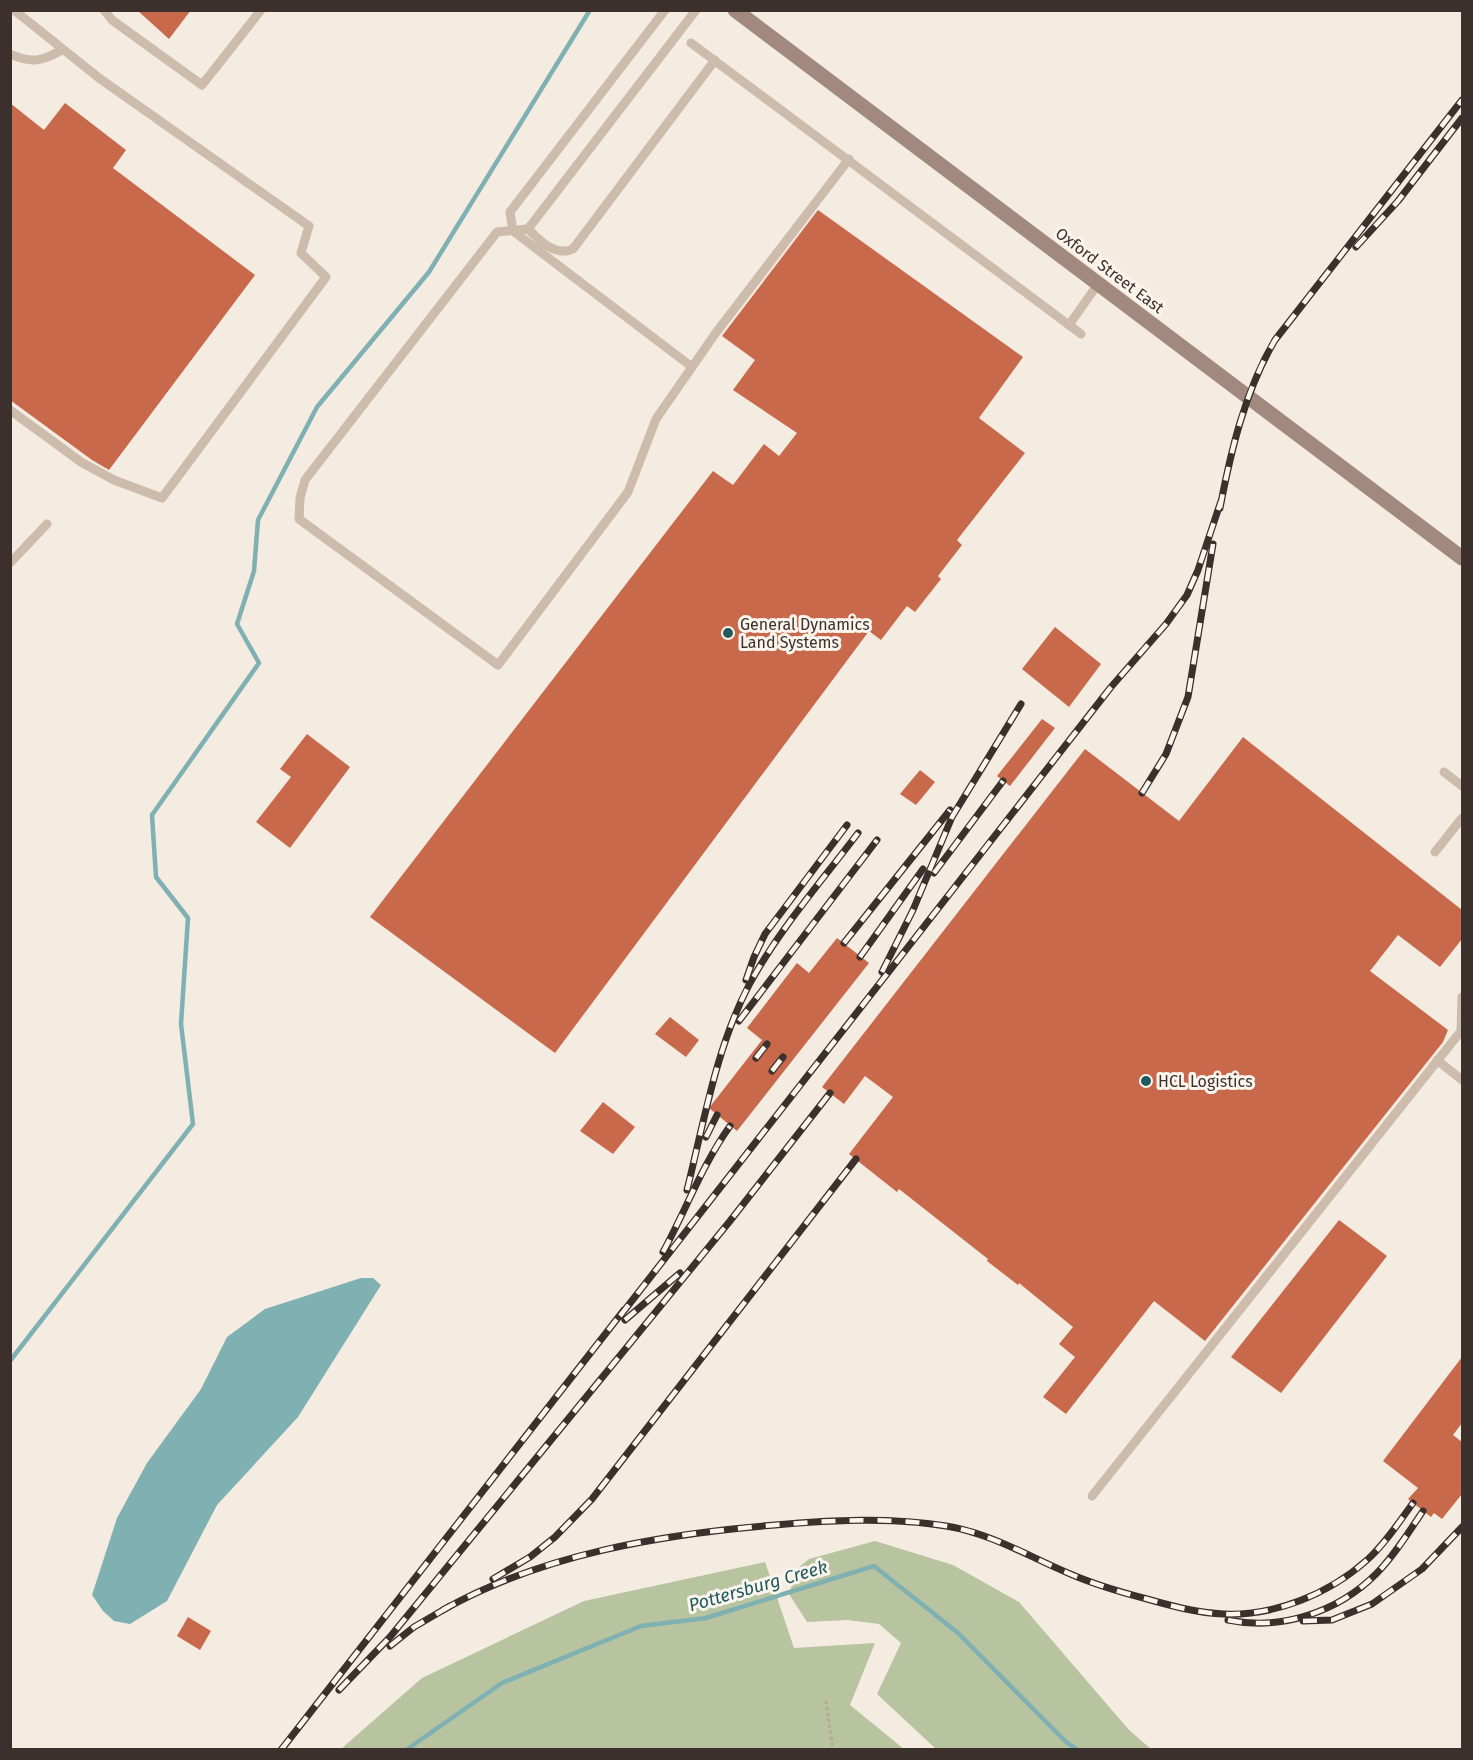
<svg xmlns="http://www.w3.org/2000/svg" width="1473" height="1760" font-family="'Fira Sans',sans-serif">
	<rect width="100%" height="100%" fill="#f4ebe1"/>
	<!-- green -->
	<g fill="#b8c4a0">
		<path d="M875,1541L953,1565L1019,1602L1129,1730L1151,1749H936L877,1694L901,1643L879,1624L848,1620L807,1622L789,1594L798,1568L809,1559Z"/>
		<path d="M765,1562L794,1648L875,1643L850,1705L904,1749H341L422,1678L584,1601Z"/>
	</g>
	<!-- water -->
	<path fill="#7fb0b2" d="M361,1278H373L381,1285L298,1417L217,1505L167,1601L130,1624L114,1621L103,1611L92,1595L117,1518L147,1463L201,1389L227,1337L265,1309Z"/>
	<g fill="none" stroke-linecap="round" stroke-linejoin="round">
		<!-- stream -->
		<g stroke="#7fb0b2" stroke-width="4.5">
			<path d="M10,1361L193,1124L181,1024L188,918L156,877L152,815L259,663L237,624L254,571L258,520L317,407L429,272L590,10"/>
			<path d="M406,1750L502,1683L641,1626L706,1618L874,1566L958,1633L1066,1742L1078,1750"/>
		</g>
	</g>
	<!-- building -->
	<g fill="#c8694b">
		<path d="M137,10H191L169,39Z"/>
		<path d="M10,103L44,130L65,103L126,150L113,168L255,275L109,470L92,460L10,400Z"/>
		<path d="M818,210L1023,357L979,418L1025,453L957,540L962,545L938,576L941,579L915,612L907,606L881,640L869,631L555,1053L370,917L713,471L733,485L764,444L779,456L797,433L733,390L755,360L722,336Z"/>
		<path d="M1055,627L1101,664L1069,707L1022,669Z"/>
		<path d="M1042,719L1055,728L1010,786L997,776Z"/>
		<path d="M307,734L350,767L290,848L256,822L291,777L280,769Z"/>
		<path d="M1243,737L1462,910V939L1440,967L1398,935L1370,971L1448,1030L1443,1042L1205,1341L1154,1301L1066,1414L1043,1397L1075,1357L1059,1344L1073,1327L1019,1283L1018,1285L987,1261L988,1259L899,1189L897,1192L849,1154L893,1097L865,1076L844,1104L822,1087L1085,749L1179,821Z"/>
		<path d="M920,770L935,782L916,805L900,794Z"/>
		<path d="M837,938L869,963L737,1131L709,1108L762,1040L747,1028L797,963L809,973Z"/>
		<path d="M670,1017L699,1040L686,1057L655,1034Z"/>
		<path d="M603,1102L635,1127L613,1154L580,1131Z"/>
		<path d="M1339,1220L1387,1256L1281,1393L1231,1357Z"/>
		<path d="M1462,1357V1423L1453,1435L1462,1442V1494L1442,1519L1434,1513L1431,1517L1408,1499L1418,1488L1383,1461Z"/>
		<path d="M188,1617L211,1631L200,1650L177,1636Z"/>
	</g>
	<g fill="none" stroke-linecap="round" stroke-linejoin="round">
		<!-- path -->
		<path stroke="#b9a596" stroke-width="3" stroke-dasharray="3 3" stroke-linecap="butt" d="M826,1701L833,1750"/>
		<!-- lane -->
		<g stroke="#cdbbac" stroke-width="9">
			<path d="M104,10L112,20L202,85L261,10"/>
			<path d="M665,10L510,212L513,231L692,367"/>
			<path d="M696,10L528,229L497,232L305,480L300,498L299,519L498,665L628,492L656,419L715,334L849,159"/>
			<path d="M691,43L1081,334"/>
			<path d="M10,54C32,64 42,61 62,50"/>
			<path d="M528,229C540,241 555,257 573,249L715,60"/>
			<path d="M1069,325L1098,284"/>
			<path d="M10,410L81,462L114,480L162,498L326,277L301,253L309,226L99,78L14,10"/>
			<path d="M10,563L47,524"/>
			<path d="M1444,772L1462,786"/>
			<path d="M1435,852L1462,818"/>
			<path d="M1437,1060L1462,1080"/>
			<path d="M1092,1496L1461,1031L1462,997"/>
		</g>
		<!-- secondary -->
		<path stroke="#a18a7d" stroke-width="15" d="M735,10L1462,558"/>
		<!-- rail casing -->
		<g stroke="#3b302b" stroke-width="7">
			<g id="rail">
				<path d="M1356,247L1398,201L1462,118"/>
				<path d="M1220,508C1231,450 1245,391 1275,340L1462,100"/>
				<path d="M1142,793L1166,754L1188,697L1213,544"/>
				<path d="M934,873L1003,781"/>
				<path d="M844,943L950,810"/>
				<path d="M860,957L923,869"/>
				<path d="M882,972L913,910L952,817L1021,704"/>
				<path d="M746,980L754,957L765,934L847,825"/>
				<path d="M739,1021L877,840"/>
				<path d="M756,1058L767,1044"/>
				<path d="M772,1071L783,1057"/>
				<path d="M706,1137L717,1115"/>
				<path d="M687,1190C704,1122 716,1048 749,985C778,931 821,882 858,833"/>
				<path d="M663,1252C686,1210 702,1165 730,1126"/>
				<path d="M620,1316L1111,687L1166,624L1187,595L1198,570L1221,501"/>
				<path d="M625,1320L680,1273"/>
				<path d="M493,1579L530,1557L555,1537L592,1499L856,1159"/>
				<path d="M443,1610C542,1554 663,1534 775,1525C832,1520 889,1517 946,1526C990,1533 1028,1556 1068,1573C1093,1584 1120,1592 1147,1599C1172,1606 1197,1613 1224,1614C1275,1616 1329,1594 1367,1560C1385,1544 1399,1522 1413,1503"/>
				<path d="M1228,1620C1281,1631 1338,1612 1376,1574C1394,1556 1408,1533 1423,1511"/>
				<path d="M1303,1621L1332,1620L1372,1604L1422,1569L1462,1527"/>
				<path d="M390,1646L414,1627L450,1606"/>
				<path d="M339,1690L390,1637L730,1221L830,1093"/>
				<path d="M281,1750L624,1310"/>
			</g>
		</g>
		<!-- rail -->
		<use href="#rail" stroke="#fbf5ee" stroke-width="4.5" stroke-dasharray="14" stroke-linecap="butt"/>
	</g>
	<!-- markers -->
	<g fill="#1f5a5e" stroke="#fbf5ee" stroke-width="2">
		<circle cx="728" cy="633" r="6"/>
		<circle cx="1146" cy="1081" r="6"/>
	</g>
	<g text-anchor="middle" stroke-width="6" stroke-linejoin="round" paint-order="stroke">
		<!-- street labels -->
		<g font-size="16" fill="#3b302b" stroke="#fbf5ee">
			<text transform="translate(1110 270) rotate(37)" y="6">Oxford Street East</text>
		</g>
		<!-- poi labels -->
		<g font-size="16" fill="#3b302b" stroke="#fbf5ee" text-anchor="start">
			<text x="740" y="630">General Dynamics<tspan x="740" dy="18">Land Systems</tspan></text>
			<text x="1158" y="1087">HCL Logistics</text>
		</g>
		<!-- water labels -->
		<g font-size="18" font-style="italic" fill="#1f5a5e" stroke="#fbf5ee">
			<text transform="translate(758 1586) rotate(-16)" y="6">Pottersburg Creek</text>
		</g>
	</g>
	<!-- border -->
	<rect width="1473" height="1760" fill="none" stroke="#3b302b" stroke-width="24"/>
</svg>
